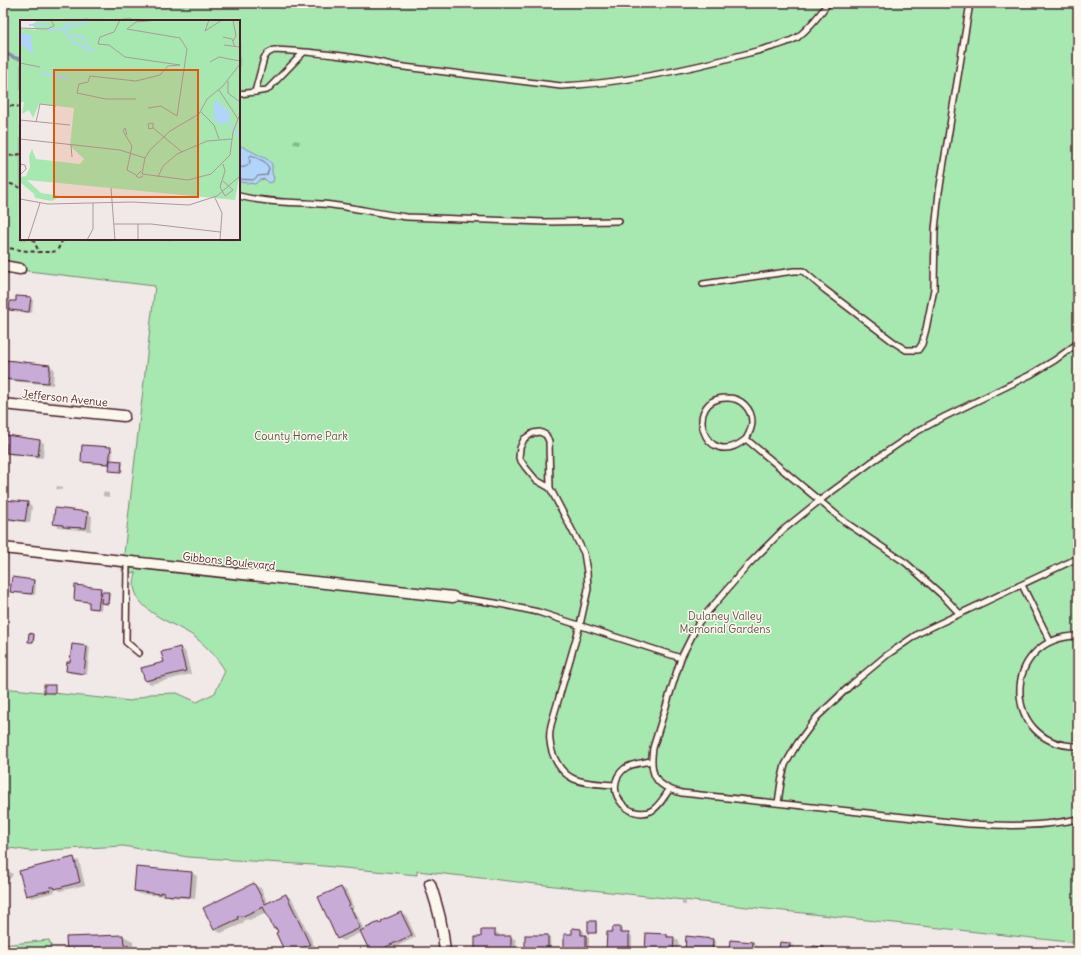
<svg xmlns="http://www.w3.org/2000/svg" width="1081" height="955" font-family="Delius,sans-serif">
	<rect width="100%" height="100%" fill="#f1e8e8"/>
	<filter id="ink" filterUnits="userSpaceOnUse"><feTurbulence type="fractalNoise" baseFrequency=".025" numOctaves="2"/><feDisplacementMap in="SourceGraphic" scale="8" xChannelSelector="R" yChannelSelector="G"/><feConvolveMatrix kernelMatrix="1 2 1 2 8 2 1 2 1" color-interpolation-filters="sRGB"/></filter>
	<g filter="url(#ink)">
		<!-- green -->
		<g fill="#a7e8b1" stroke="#78846e" fill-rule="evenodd">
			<path d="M3,3H1078V943L417,871V875L313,865L188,857L123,846L30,851L3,847V688L131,701L150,694L177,693L197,702L215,693L225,671C218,658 208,648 196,638C177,623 138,615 134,586C134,582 135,577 136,573L122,571L155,286L3,268ZM21,21H239V239H21Z"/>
			<path d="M49,940L51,946L47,952H3V945Z"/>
		</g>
		<!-- water -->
		<path fill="#b1d5f9" stroke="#888ca7" d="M239,145L267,159L272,164V173L274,178L273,182L269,183L265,179L260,180L255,184L239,182Z"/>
		<!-- shadow -->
		<g fill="#0003">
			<path d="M294,140L300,141L299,145L293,144Z"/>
			<path d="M30,298L33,300L32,313L13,311L10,310Z"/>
			<path d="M50,366L54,369L53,385L10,381L6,378Z"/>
			<path d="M40,441L44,443L43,458L12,455L7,452Z"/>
			<path d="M110,448L113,450L112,461L123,463L122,472L111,471V465L85,463L82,461Z"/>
			<path d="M57,486L62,487V490L56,489Z"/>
			<path d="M103,492L109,493V497L103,496Z"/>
			<path d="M3,499L8,501L27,503L32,506L30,523L8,520L3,517Z"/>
			<path d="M87,513L92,516L91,531L69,529L59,527L54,524Z"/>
			<path d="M33,580L36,582L35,595L14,593L11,591Z"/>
			<path d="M101,589L104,591L103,593L110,594L109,604L102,603L101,610L90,607V603L78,601L75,599Z"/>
			<path d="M34,635H35L34,642H30Z"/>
			<path d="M73,645L87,647L90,648L87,675L70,673L67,671L71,663Z"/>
			<path d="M180,648L185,651L191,674L151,684L146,681Z"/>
			<path d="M3,671L7,672L5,683H3Z"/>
			<path d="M74,859L79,861L85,885L60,891L58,889L55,890V892L32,898L27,895Z"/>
			<path d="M3,868L13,874L3,890Z"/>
			<path d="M137,868L192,873L197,876L195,899L170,897L165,894V896L139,894L135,891Z"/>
			<path d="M254,885L261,888L268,904L286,895L292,899L316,949L310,952H286L278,931L275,929L267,912L249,920L247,919L243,921L244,923L221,933L215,930Z"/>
			<path d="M341,888L346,890L354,908L352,909L353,911L356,912L364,930L379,923L381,924L401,913L406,915L416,937L385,952H371L362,932L343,941L338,938Z"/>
			<rect x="682" y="901" width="4" height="4"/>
			<path d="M589,922L597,923V933H590Z"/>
			<path d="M614,928H620L623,929V934H629L632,936V952H610L607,950L613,933Z"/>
			<path d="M573,929L581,930L584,931V936L589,937V952L568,951L565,950L573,935Z"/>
			<path d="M494,931L499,934V937H511L516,940V952H478L476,951L482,938Z"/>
			<path d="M667,935L679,941L678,952H646Z"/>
			<path d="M123,936L133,941V949L138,952H68Z"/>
			<path d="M547,936L550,938L551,952H529L526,950Z"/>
			<path d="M687,937L713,940L716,941L715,952H687Z"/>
			<path d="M753,943L756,945L755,952H730Z"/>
			<path d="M790,944L793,945L792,952H769L780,950Z"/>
		</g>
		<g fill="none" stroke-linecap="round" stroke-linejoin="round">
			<!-- shore -->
			<path stroke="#73687d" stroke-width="1" d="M239,167C244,168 248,167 250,162L249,157L251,155L265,162L269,168L267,175L258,176L253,180L239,179"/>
			<!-- stream -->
			<path stroke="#888ca7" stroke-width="3.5" d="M3,52L15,58L21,59"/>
		</g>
		<!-- building -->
		<g fill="#c9abd8" stroke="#4a1f2b">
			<path d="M16,296L31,297L29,312L9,310L10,301H16Z"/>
			<path d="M6,360L50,365L48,383L4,379Z"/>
			<path d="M6,435L40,440L38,456L6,453L7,444L5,443Z"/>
			<path d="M82,445L111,447L109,464L81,462Z"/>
			<path d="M110,460L122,461L121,472L109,471Z"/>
			<path d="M3,498H5L4,500L28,502L25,521L3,518Z"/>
			<path d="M55,508L88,512L86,528L63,527V525L53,524Z"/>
			<path d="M12,577L34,580L32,594L10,592Z"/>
			<path d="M75,585L101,588L98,609L89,608V602L74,600Z"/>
			<path d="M102,592H109L108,604L101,603Z"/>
			<path d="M29,633L34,634L33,642H28Z"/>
			<path d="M72,644L87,646L84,674L66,671L67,662H70Z"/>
			<path d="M180,647L186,671L145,681L141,668L164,662L161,652Z"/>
			<rect x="44" y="685" width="11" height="8"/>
			<path d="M74,857L80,882L55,889L54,887H50L51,890L26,896L19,871Z"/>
			<path d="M136,867L192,872L190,897L164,895V893L160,892V894L134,891Z"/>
			<path d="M254,883L265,904L286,894L310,945L296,952H285L276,933L278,932L276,928L274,929L263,907L241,917V916L237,917L238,919L214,930L203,908Z"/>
			<path d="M341,887L350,905L348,906L350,909L351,908L360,928L337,939L318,897Z"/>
			<path d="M401,912L412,935L375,952H370L360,931L379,922V924L382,922L381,921Z"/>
			<rect x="588" y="921" width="8" height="12"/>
			<path d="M613,927H620V933H629V951L606,950L607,932H612Z"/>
			<path d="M572,928L581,929V935H586V952L564,950V934H572Z"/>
			<path d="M481,930H495V936H511V950L475,952V937H481Z"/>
			<path d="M646,933L667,934V937H674L673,952H645Z"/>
			<path d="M123,935L124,945H128V952H67L66,937Z"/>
			<rect x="525" y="935" width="23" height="15"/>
			<path d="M686,936L713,939L712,952H685Z"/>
			<path d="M730,940L753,942L752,952H729Z"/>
			<path d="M780,942L790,943L789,950H791V952H768L769,948L779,949Z"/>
			<path d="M813,946L824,947V952H812Z"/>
			<path d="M1059,948L1060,952H1045V951Z"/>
		</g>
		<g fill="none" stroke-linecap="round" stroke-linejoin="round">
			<!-- lane casing -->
			<g stroke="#4a1f2b" stroke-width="8">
				<g id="lane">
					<path d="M255,92L267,90L303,53"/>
					<path d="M239,94L255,92L264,58L268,53L274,50C315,52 356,56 396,66L561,86C625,83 687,70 749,53C763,49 785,45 798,37C810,27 819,16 828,3"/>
					<path d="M239,196C266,203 294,202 321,204C350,206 378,214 407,217L545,222L619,221"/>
					<path d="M703,284L794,271H803L824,289L895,343L906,350H918L922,344L926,329L934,289L935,230L939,192L970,3"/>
					<path d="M1078,343L1055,360L1030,375L944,417L916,432L873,461L819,501L783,530L749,564L699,622L681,658L653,748C649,774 655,787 682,793L969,824C1006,826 1042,827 1078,819"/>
					<path d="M746,439C749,434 752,428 752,422C752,409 741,398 728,398C682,396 703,474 746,439L845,522L906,563L943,596L959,613"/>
					<path d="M550,488L549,441L546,435L540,432L533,433L524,439L520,448L519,458L526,468L536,480L550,488L584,553L587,572L588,589L580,625L551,725C550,730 549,736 550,741C551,755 560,773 574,779C586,784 601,784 614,785"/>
					<path d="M127,562L126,642L139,653"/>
					<path d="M1022,585L1050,641"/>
					<path d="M453,597L495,603L538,612L681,658"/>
					<path d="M1078,636C999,637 1002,747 1078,746"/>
					<path d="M651,761C643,763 631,763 624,769C602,788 626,821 651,811C659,807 664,797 669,790"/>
					<path d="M778,803L781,782L785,765L797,744L817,717L852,684L887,655L919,633L1078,558"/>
				</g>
			</g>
			<!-- street casing -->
			<g stroke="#4a1f2b" stroke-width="13">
				<g id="street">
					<path d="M3,266L20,269"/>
					<path d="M3,404L124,416"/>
					<path d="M3,548L453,597"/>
					<path d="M430,884C438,908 443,926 445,952"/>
				</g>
			</g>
			<!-- path -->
			<g stroke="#4a1f2b" stroke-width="2" stroke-dasharray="4 3" stroke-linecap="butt">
				<path d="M3,105L21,107"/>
				<path d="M3,157L21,154"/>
				<path d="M3,183L11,184L21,188"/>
				<path d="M33,239L39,252"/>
				<path d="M3,247C21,250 38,254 57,251L63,239"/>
			</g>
			<!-- lane -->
			<use href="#lane" stroke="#fbf7ec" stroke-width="5"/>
			<!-- street -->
			<use href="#street" stroke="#fbf7ec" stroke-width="10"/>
		</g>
	</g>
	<g text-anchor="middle" stroke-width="3" stroke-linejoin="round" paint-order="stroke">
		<!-- street labels -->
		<g font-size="11" fill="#4a1f2b" stroke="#fbf7ec">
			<text transform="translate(65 398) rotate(6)" y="4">Jefferson Avenue</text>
			<text transform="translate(229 561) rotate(6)" y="4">Gibbons Boulevard</text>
		</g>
		<!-- park labels -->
		<g font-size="11" fill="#61514c" stroke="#fbf7ec">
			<text x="301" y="440">County Home Park</text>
			<text x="725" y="620">Dulaney Valley<tspan x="725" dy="13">Memorial Gardens</tspan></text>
		</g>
	</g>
	<!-- overview -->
	<g transform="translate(20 20)">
		<rect width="220" height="220" fill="#f1e8e8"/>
		<path d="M18,0H220V153L215,180L7,160L21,173L41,176L32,181L15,178L14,174L0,162V157L6,156L10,147L9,136L12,129L16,139L51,143L60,144L64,139L50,126L54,88L19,84L13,98L9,90L2,94L4,82H0V8L17,10L12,5Z" fill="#a7e8b1"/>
		<path d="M0,13L11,15L13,34L0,23ZM194,79L209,91L210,98L203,105L194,100Z" fill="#b1d5f9"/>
		<path fill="none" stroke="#b1d5f9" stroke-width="2" d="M9,5L22,4L27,7M43,8L53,0M45,9L71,0M28,10L43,9L51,20L65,28L67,33M50,16H62L70,29H75M21,53L48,59M207,100L220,117"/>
		<path fill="none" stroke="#ae989c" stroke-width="1" d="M100,0L94,12L80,17L78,24L89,25L105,37L160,45L148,46L140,55L116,61L70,56L68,62L59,64L57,73L86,79H116M189,0L185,11L202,0M213,0L216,16L213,21M0,8L27,9L34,6L31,0M203,17L212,19L215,27M204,25L220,27M190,42L199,37L220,41M0,43L20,47M220,44L203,66L187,79L179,94L150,111L130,130L125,138L122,154L168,160L191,154L210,135L213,112L220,94M208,61V73L220,82M199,70L218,99M128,88L141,86L157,96L167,29L160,18L107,9L116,2L139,0M181,92L194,105L199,119M0,100L50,105M16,102L20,84L36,86M133,108V103L128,104L129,109L133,108L162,132M107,115L105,108L103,111L112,126L107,150L116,155M0,119L100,130L125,138M51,125L52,137M0,144L5,145L6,149L0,155M121,151L116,156L119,158L123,156M138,157L143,146L157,134L187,121L212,119M203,161L213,170L205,176L200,167L205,151L203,144M91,168L95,220M195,178L202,193L200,220M0,179L28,184L112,182L169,185L197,176L220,156M94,204H131L200,212M118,204V220M8,220L20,183M67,220L73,209V183"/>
		<path fill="#e0560e" fill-opacity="0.15" stroke="#e0560e" stroke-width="2" d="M34,50H178V177H34Z"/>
		<rect width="220" height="220" fill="none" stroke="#4a1f2b" stroke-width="2"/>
	</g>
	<!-- margin -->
	<rect width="1081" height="955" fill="none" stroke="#fbf7ec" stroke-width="16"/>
	<rect x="8" y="8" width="1065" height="939" fill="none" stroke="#4a1f2b" stroke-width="1.5" filter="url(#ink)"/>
</svg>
